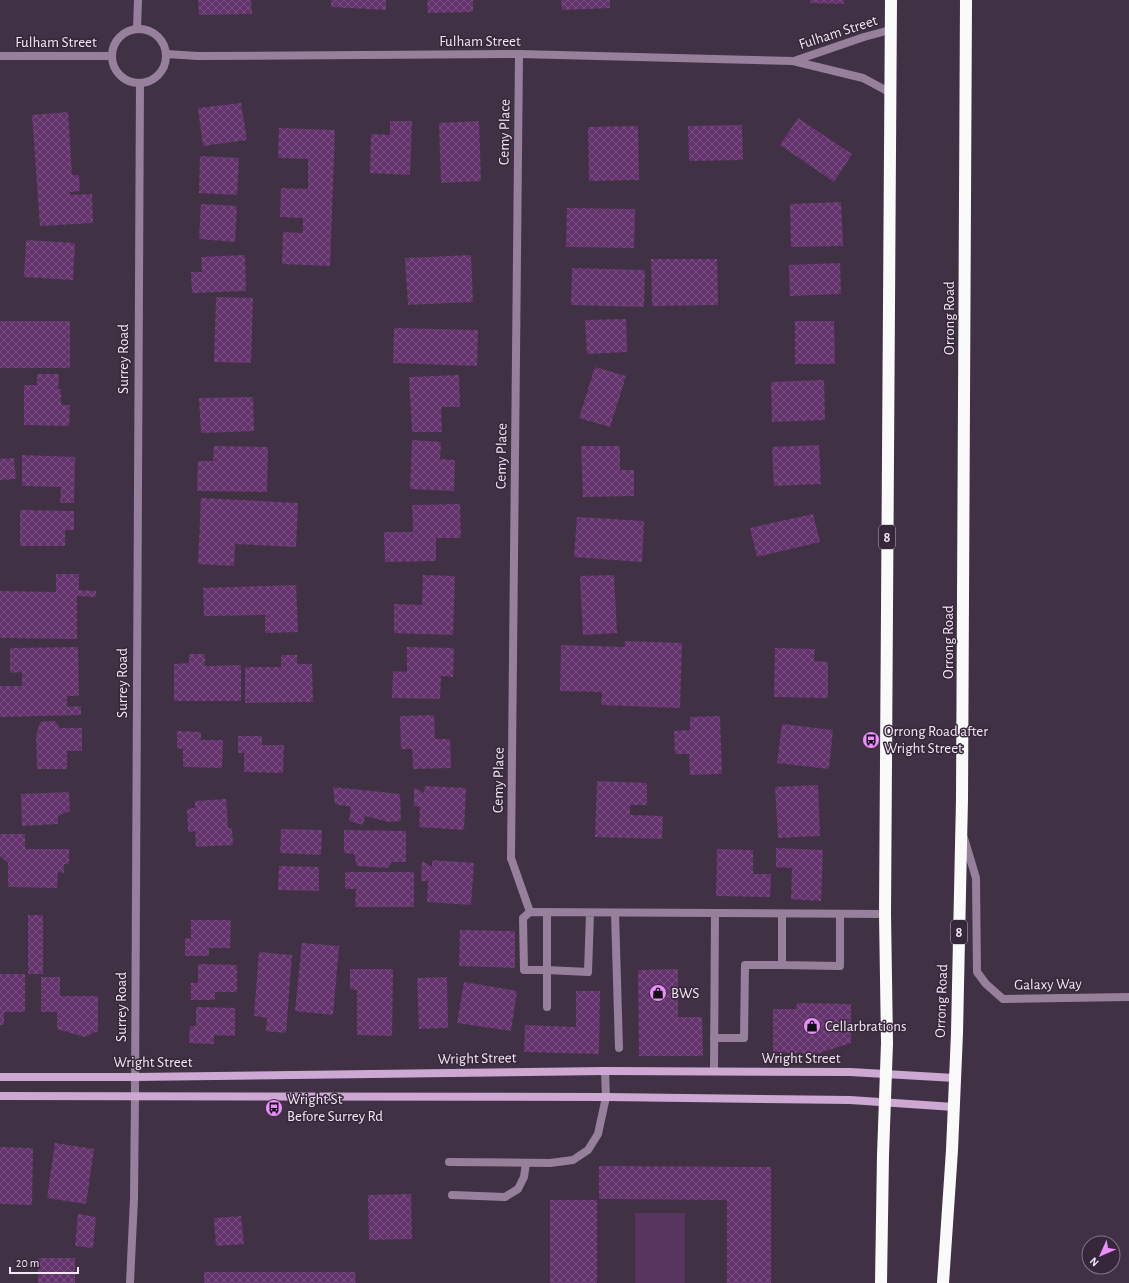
<svg xmlns="http://www.w3.org/2000/svg" width="1129" height="1283" font-family="'Alegreya Sans',sans-serif">
	<defs>
		<pattern id="building-cross-hatch" width="8" height="8" patternUnits="userSpaceOnUse"><rect width="8" height="8" fill="#63336c"/><path d="M0 0l8 8M0 8l8-8" fill="none" stroke="#7a5182"/></pattern>
	</defs>
	<rect width="100%" height="100%" fill="#413144"/>
	<!-- park -->
	<rect fill="#58355e" x="635" y="1213" width="50" height="70"/>
	<!-- building -->
	<g fill="url(#building-cross-hatch)">
		<path d="M198,0H251L252,14L199,15Z"/>
		<path d="M331,0H386V10L331,7Z"/>
		<path d="M427,0H473V12L428,13Z"/>
		<path d="M561,0H610V8L562,10Z"/>
		<path d="M810,0H844V4L810,3Z"/>
		<path d="M241,103L247,140L203,146L198,108Z"/>
		<path d="M68,112L72,175H79L80,191L70,192V195L92,194L93,223L40,226L32,115Z"/>
		<path d="M798,118L852,154L834,182L780,145Z"/>
		<path d="M390,121H412L410,175L370,173L371,134L390,135Z"/>
		<path d="M479,121L481,181L441,183L439,123Z"/>
		<path d="M742,125L743,160L689,161L688,126Z"/>
		<path d="M638,126L639,180L589,181L588,127Z"/>
		<path d="M279,128L335,130L330,266L282,264L283,232L303,233V218L280,217L281,188L308,189V159L278,158Z"/>
		<path d="M200,156L239,158L237,195L199,193Z"/>
		<path d="M841,202L843,246L791,247L790,204Z"/>
		<path d="M201,204L237,206L235,242L199,239Z"/>
		<path d="M567,208L635,209L634,248L566,247Z"/>
		<path d="M26,240L75,243L73,280L24,277Z"/>
		<path d="M245,255L246,291L192,293L191,272H202L201,257Z"/>
		<path d="M471,255L473,302L408,305L405,258Z"/>
		<path d="M651,259H717L718,305L652,306Z"/>
		<path d="M840,263L841,294L790,296L789,265Z"/>
		<path d="M572,268L645,270L644,307L571,305Z"/>
		<path d="M216,297L253,298L251,363L214,362Z"/>
		<path d="M626,319L627,352L587,354L585,320Z"/>
		<rect x="0" y="321" width="70" height="47"/>
		<path d="M795,321H834L835,364H795Z"/>
		<path d="M394,328L478,330L477,366L393,363Z"/>
		<path d="M595,367L626,376L610,427L579,418Z"/>
		<path d="M37,374H59L58,389H61V405H70L69,426L24,425V385H37Z"/>
		<path d="M459,375L460,407H441L442,432H412L409,377Z"/>
		<path d="M824,380L825,420L772,422L771,382Z"/>
		<path d="M253,397L254,431L201,433L199,398Z"/>
		<path d="M412,440L441,442L440,459L455,460L454,491L410,489Z"/>
		<path d="M819,445L821,484L774,486L772,447Z"/>
		<path d="M214,446L268,447L267,492L197,491L198,461H213Z"/>
		<path d="M581,446H620V470H634V496L583,497Z"/>
		<path d="M22,455L75,457L74,503H60L61,487L22,486Z"/>
		<path d="M14,458L16,479L0,480V459Z"/>
		<path d="M201,498L298,503L296,547L235,544L234,566L198,564Z"/>
		<path d="M460,504L461,538H436V561L385,562L384,532H413L412,505Z"/>
		<path d="M20,510L74,511V530H65V546H20Z"/>
		<path d="M813,514L820,542L757,557L750,528Z"/>
		<path d="M577,517L644,521L642,562L574,557Z"/>
		<path d="M56,574H79V590L96,591V597L77,596V639L0,638V591L56,592Z"/>
		<path d="M423,575L455,576L453,635L394,633V604L422,605Z"/>
		<path d="M614,575L617,633L583,635L580,576Z"/>
		<path d="M296,585L298,632L265,633V615L204,616L203,588Z"/>
		<path d="M625,641L682,643L680,708L601,705L602,692L560,691L561,645L625,647Z"/>
		<path d="M78,647L79,696H67V707L81,706V715L0,717V686H22V672L10,673V648Z"/>
		<path d="M407,647L454,648L453,677L441,676L440,699L392,698L393,671L407,672Z"/>
		<path d="M775,648L815,649L814,661L828,662V698L774,697Z"/>
		<path d="M189,654H205V666L241,665V701H174V664L189,663Z"/>
		<path d="M281,655H297V664H312L313,702L245,703V667H281Z"/>
		<path d="M434,715L435,739H450L451,768L413,769L412,749H401L400,716Z"/>
		<path d="M720,716L722,774L690,775L689,754H675L674,731L690,730V717Z"/>
		<path d="M55,721L60,728H82V751H67V769H37L36,736L40,722Z"/>
		<path d="M782,724L833,730L829,769L777,763Z"/>
		<path d="M177,731L201,732V740H223L222,768L183,767V749L177,748Z"/>
		<path d="M238,736H262V745H284L283,773L244,772V753H238Z"/>
		<path d="M597,781L647,783V805H630V815L663,816L662,839L595,837Z"/>
		<path d="M818,785L820,836L778,838L775,787Z"/>
		<path d="M425,786L466,788L464,830L419,827L420,807L414,806V787L424,793Z"/>
		<path d="M333,787L400,794L401,821L389,822L365,816L363,825L349,821L351,807L335,804Z"/>
		<path d="M69,792L70,811L58,816V824L22,826L21,794Z"/>
		<path d="M226,799L228,828H232L233,845L196,847L195,831L188,832L187,809L195,808V801Z"/>
		<path d="M281,829L322,830L321,855L280,853Z"/>
		<path d="M344,830L406,831V862H392L388,868L357,866L354,854L344,853Z"/>
		<path d="M0,834H25V849H69V864H64V873L58,872L57,888L8,887V863L0,856Z"/>
		<path d="M776,848L823,850L821,901L791,899L792,868L776,867Z"/>
		<path d="M717,849L753,850V874H771L770,897L716,896Z"/>
		<path d="M432,860L474,863L471,905L427,902L428,881H421L422,861L432,867Z"/>
		<path d="M279,866L319,867V891L278,890Z"/>
		<path d="M345,872H414V907H355L356,889H345Z"/>
		<rect x="28" y="915" width="15" height="59"/>
		<path d="M191,920H231L230,948H209V956H185V938L191,939Z"/>
		<path d="M460,930L515,931V968L459,966Z"/>
		<path d="M302,943L339,946L333,1015L295,1011Z"/>
		<path d="M259,952L292,955L286,1033L266,1031L267,1018L254,1016Z"/>
		<path d="M198,964L237,965V992H215V1000H191V983H198Z"/>
		<path d="M350,969H393L392,1036L357,1035V990L350,989Z"/>
		<path d="M678,969V1017H702L703,1056H639L638,970Z"/>
		<path d="M0,974H25V1012H4V1025H0Z"/>
		<path d="M41,977H60V996H98V1031L85,1037L57,1029V1012H41Z"/>
		<path d="M447,977L448,1028L419,1029L417,978Z"/>
		<path d="M464,982L517,991L511,1031L457,1023Z"/>
		<path d="M576,991H600L599,1054L524,1052L525,1025L576,1027Z"/>
		<path d="M797,1003L851,1004V1043L816,1054L773,1052V1009H796Z"/>
		<path d="M196,1007L235,1008V1036L214,1035V1044L189,1043L190,1026H196Z"/>
		<path d="M55,1143L94,1149L86,1204L47,1198Z"/>
		<path d="M0,1147L33,1148L32,1205L0,1204Z"/>
		<path d="M599,1166L771,1167V1283H727V1200L599,1199Z"/>
		<path d="M411,1194L412,1239L369,1240L368,1195Z"/>
		<rect x="550" y="1200" width="47" height="83"/>
		<path d="M78,1214L96,1217L93,1248L75,1246Z"/>
		<path d="M241,1216L244,1244L216,1246L214,1218Z"/>
		<rect x="38" y="1258" width="37" height="25"/>
		<path d="M204,1272H355L356,1283H204Z"/>
	</g>
	<g fill="none" stroke-linecap="round" stroke-linejoin="round">
		<!-- lane -->
		<g stroke="#97809b" stroke-width="8">
			<path d="M511,858L530,912"/>
			<path d="M590,913L588,972L547,970H524L523,918L530,912L885,914"/>
			<path d="M615,913L619,1048"/>
			<path d="M782,914V965L840,966V914"/>
			<path d="M547,1007V912"/>
			<path d="M714,1038H744L745,965H782"/>
			<path d="M714,1071L715,913"/>
			<path d="M449,1162L550,1163L573,1160L588,1150L598,1134L606,1097L605,1071"/>
			<path d="M452,1195L505,1197L518,1189L524,1177L526,1163"/>
		</g>
		<!-- street -->
		<g stroke="#97809b" stroke-width="8">
			<circle cx="139" cy="56" r="27"/>
			<path d="M137,29L138,0"/>
			<path d="M166,54L198,56L519,54L793,61L863,78L889,92"/>
			<path d="M0,56H112"/>
			<path d="M794,61L864,37L890,30"/>
			<path d="M964,838L976,878L977,972L986,984L1003,999L1129,997"/>
			<path d="M511,858L519,54"/>
			<path d="M130,1283L134,1198L135,1096L140,83"/>
		</g>
		<!-- secondary -->
		<g stroke="#cda8d3" stroke-width="8">
			<path d="M0,1077H135L605,1071L850,1072L955,1078"/>
			<path d="M0,1096L606,1097L850,1100L954,1107"/>
		</g>
		<!-- highway -->
		<g stroke="#fafafa" stroke-width="12">
			<path d="M881,1283L883,1155L887,1043L885,914L891,0"/>
			<path d="M943,1283L952,1150L957,1033L962,799L966,0"/>
		</g>
	</g>
	<!-- icons -->
	<defs>
		<g id="bus-disc" transform="scale(0.9)"><circle r="9.5" fill="#eb8dfc" stroke="#37273a"/><path d="M-5-6H5V4H4V6H2V4H-2V6H-4V4H-5ZM-3.5-4V0h7V-4ZM-3.5 1.2v1.5H-2V1.2ZM2 1.2v1.5H3.5V1.2Z" fill="#111"/></g>
		<g id="shop-disc" transform="scale(0.9)"><circle r="9.5" fill="#eb8dfc" stroke="#37273a"/><path d="M-5-2.5h2.3a2.7 3.5 0 0 1 5.4 0H5L5.5 6h-11ZM-1.5-2.5h3a1.5 2.3 0 0 0-3 0Z" fill="#111"/></g>
	</defs>
	<g fill-rule="evenodd">
		<use href="#bus-disc" x="871" y="740"/>
		<use href="#shop-disc" x="658" y="993"/>
		<use href="#shop-disc" x="812" y="1026"/>
		<use href="#bus-disc" x="274" y="1108"/>
	</g>
	<g text-anchor="middle" stroke-width="3" stroke-linejoin="round" paint-order="stroke">
		<!-- shield labels -->
		<g fill="#37273a" stroke="#bbaebd" stroke-width="1">
			<rect x="879" y="525" width="16" height="24" rx="3"/>
			<rect x="951" y="920" width="16" height="24" rx="3"/>
		</g>
		<g font-size="14" font-weight="bold" fill="#f3e8f5">
			<text x="887" y="542">8</text>
			<text x="959" y="937">8</text>
		</g>
		<!-- street labels -->
		<g font-size="15" fill="#f3e8f5" stroke="#37273a">
			<text transform="translate(838 32) rotate(-18)" y="5">Fulham Street</text>
			<text x="480" y="46">Fulham Street</text>
			<text x="56" y="47">Fulham Street</text>
			<text transform="translate(504 132) rotate(-89)" y="5">Cemy Place</text>
			<text transform="translate(949 318) rotate(-90)" y="5">Orrong Road</text>
			<text transform="translate(123 359) rotate(-90)" y="5">Surrey Road</text>
			<text transform="translate(501 456) rotate(-89)" y="5">Cemy Place</text>
			<text transform="translate(948 642) rotate(-90)" y="5">Orrong Road</text>
			<text transform="translate(122 683) rotate(-90)" y="5">Surrey Road</text>
			<text transform="translate(498 780) rotate(-89)" y="5">Cemy Place</text>
			<text transform="translate(1048 984) rotate(-1)" y="5">Galaxy Way</text>
			<text transform="translate(941 1001) rotate(-88)" y="5">Orrong Road</text>
			<text transform="translate(121 1007) rotate(-90)" y="5">Surrey Road</text>
			<text transform="translate(477 1058) rotate(-1)" y="5">Wright Street</text>
			<text x="801" y="1063">Wright Street</text>
			<text x="153" y="1067">Wright Street</text>
		</g>
		<!-- poi labels -->
		<g font-size="15" fill="#f3e8f5" stroke="#37273a" text-anchor="start">
			<text x="884" y="736">Orrong Road after<tspan x="884" dy="17">Wright Street</tspan></text>
			<text x="671" y="998">BWS</text>
			<text x="825" y="1031">Cellarbrations</text>
			<text x="287" y="1104">Wright St<tspan x="287" dy="17">Before Surrey Rd</tspan></text>
		</g>
	</g>
	<!-- north arrow -->
	<g transform="translate(1101 1255) rotate(225)"><circle r="19" fill="#37273a" stroke="#827485"/>
	<path d="M0-3L7 15L0 10L-7 15Z" fill="#eb8dfc"/>
	<text y="-6" font-size="11" font-weight="bold" text-anchor="middle" fill="#f3e8f5">N</text>
	</g>
	<!-- scale -->
	<path d="M10 1267v6h68v-6" fill="none" stroke="#f3e8f5" stroke-width="2"/>
	<text x="16" y="1267" font-size="12" fill="#f3e8f5" stroke="#37273a" stroke-width="3" paint-order="stroke">20 m</text>
</svg>
